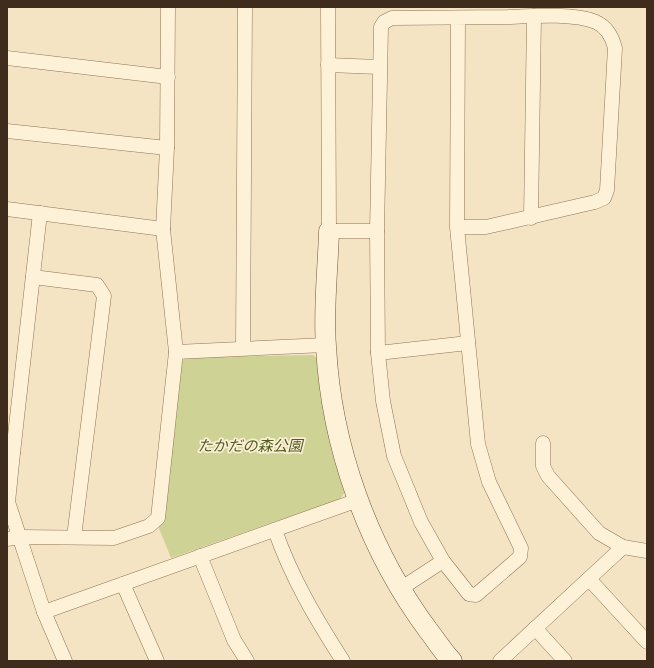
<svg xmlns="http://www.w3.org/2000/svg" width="654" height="668" font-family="Spectral,'Noto Sans JP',serif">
	<rect width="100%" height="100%" fill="#f4e4c3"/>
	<!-- green -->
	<path fill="#ced395" d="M313,355L319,360C323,409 331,445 345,492L340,499L171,558L159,528L179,364L187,357Z"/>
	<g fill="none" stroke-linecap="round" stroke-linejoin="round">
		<!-- street casing -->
		<g stroke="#917457" stroke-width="15">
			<g id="street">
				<path d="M328,7L329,231H377"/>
				<path d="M7,58L168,77"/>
				<path d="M328,65L379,67"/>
				<path d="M7,131L167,148"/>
				<path d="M7,209L163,229"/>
				<path d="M531,218L534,16"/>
				<path d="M457,227H486L595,202L604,198L607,190L615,48C612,36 607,27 596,22C574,13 532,16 508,17C469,17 430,18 392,18L384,22L381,27L377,231L378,353L383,401L394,456L421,522L443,561L469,594L476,595L520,557L521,548L489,482L478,444L457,227L458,18"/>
				<path d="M33,277L97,285L104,296L74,537"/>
				<path d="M243,348L245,7"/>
				<path d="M176,352L325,345"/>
				<path d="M378,353L468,343"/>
				<path d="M543,443V466L548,476L599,533L623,547L647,551"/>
				<path d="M7,453H13L8,502L44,612L65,661"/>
				<path d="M13,453L40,213"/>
				<path d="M275,530C291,577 316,619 343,661"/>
				<path d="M7,539L20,537L114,538L149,526L158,518L176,352L163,229L167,148L168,7"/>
				<path d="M200,556L234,640L247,661"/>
				<path d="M589,579L647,642"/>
				<path d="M123,584L157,661"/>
				<path d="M400,589L443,561"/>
				<path d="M44,612L358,500"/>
				<path d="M535,628L565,661"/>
				<path d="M500,661L623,547"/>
			</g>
		</g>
		<!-- secondary casing -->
		<g stroke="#73553a" stroke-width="21">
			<path id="secondary" d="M329,231C328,269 323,308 326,346C331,446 368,549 428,630C436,640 443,652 452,661"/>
		</g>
		<!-- street -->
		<use href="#street" stroke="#fdf1d8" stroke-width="14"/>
		<!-- secondary -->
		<use href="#secondary" stroke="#fdf1d8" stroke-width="20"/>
	</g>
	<g text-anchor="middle" stroke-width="3.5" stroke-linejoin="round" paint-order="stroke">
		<!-- park labels -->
		<g font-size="15" font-style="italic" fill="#505e21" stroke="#faeed4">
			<text x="250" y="451">たかだの森公園</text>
		</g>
	</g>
	<!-- border -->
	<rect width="654" height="668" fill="none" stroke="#3f2c1d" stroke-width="16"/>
</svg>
